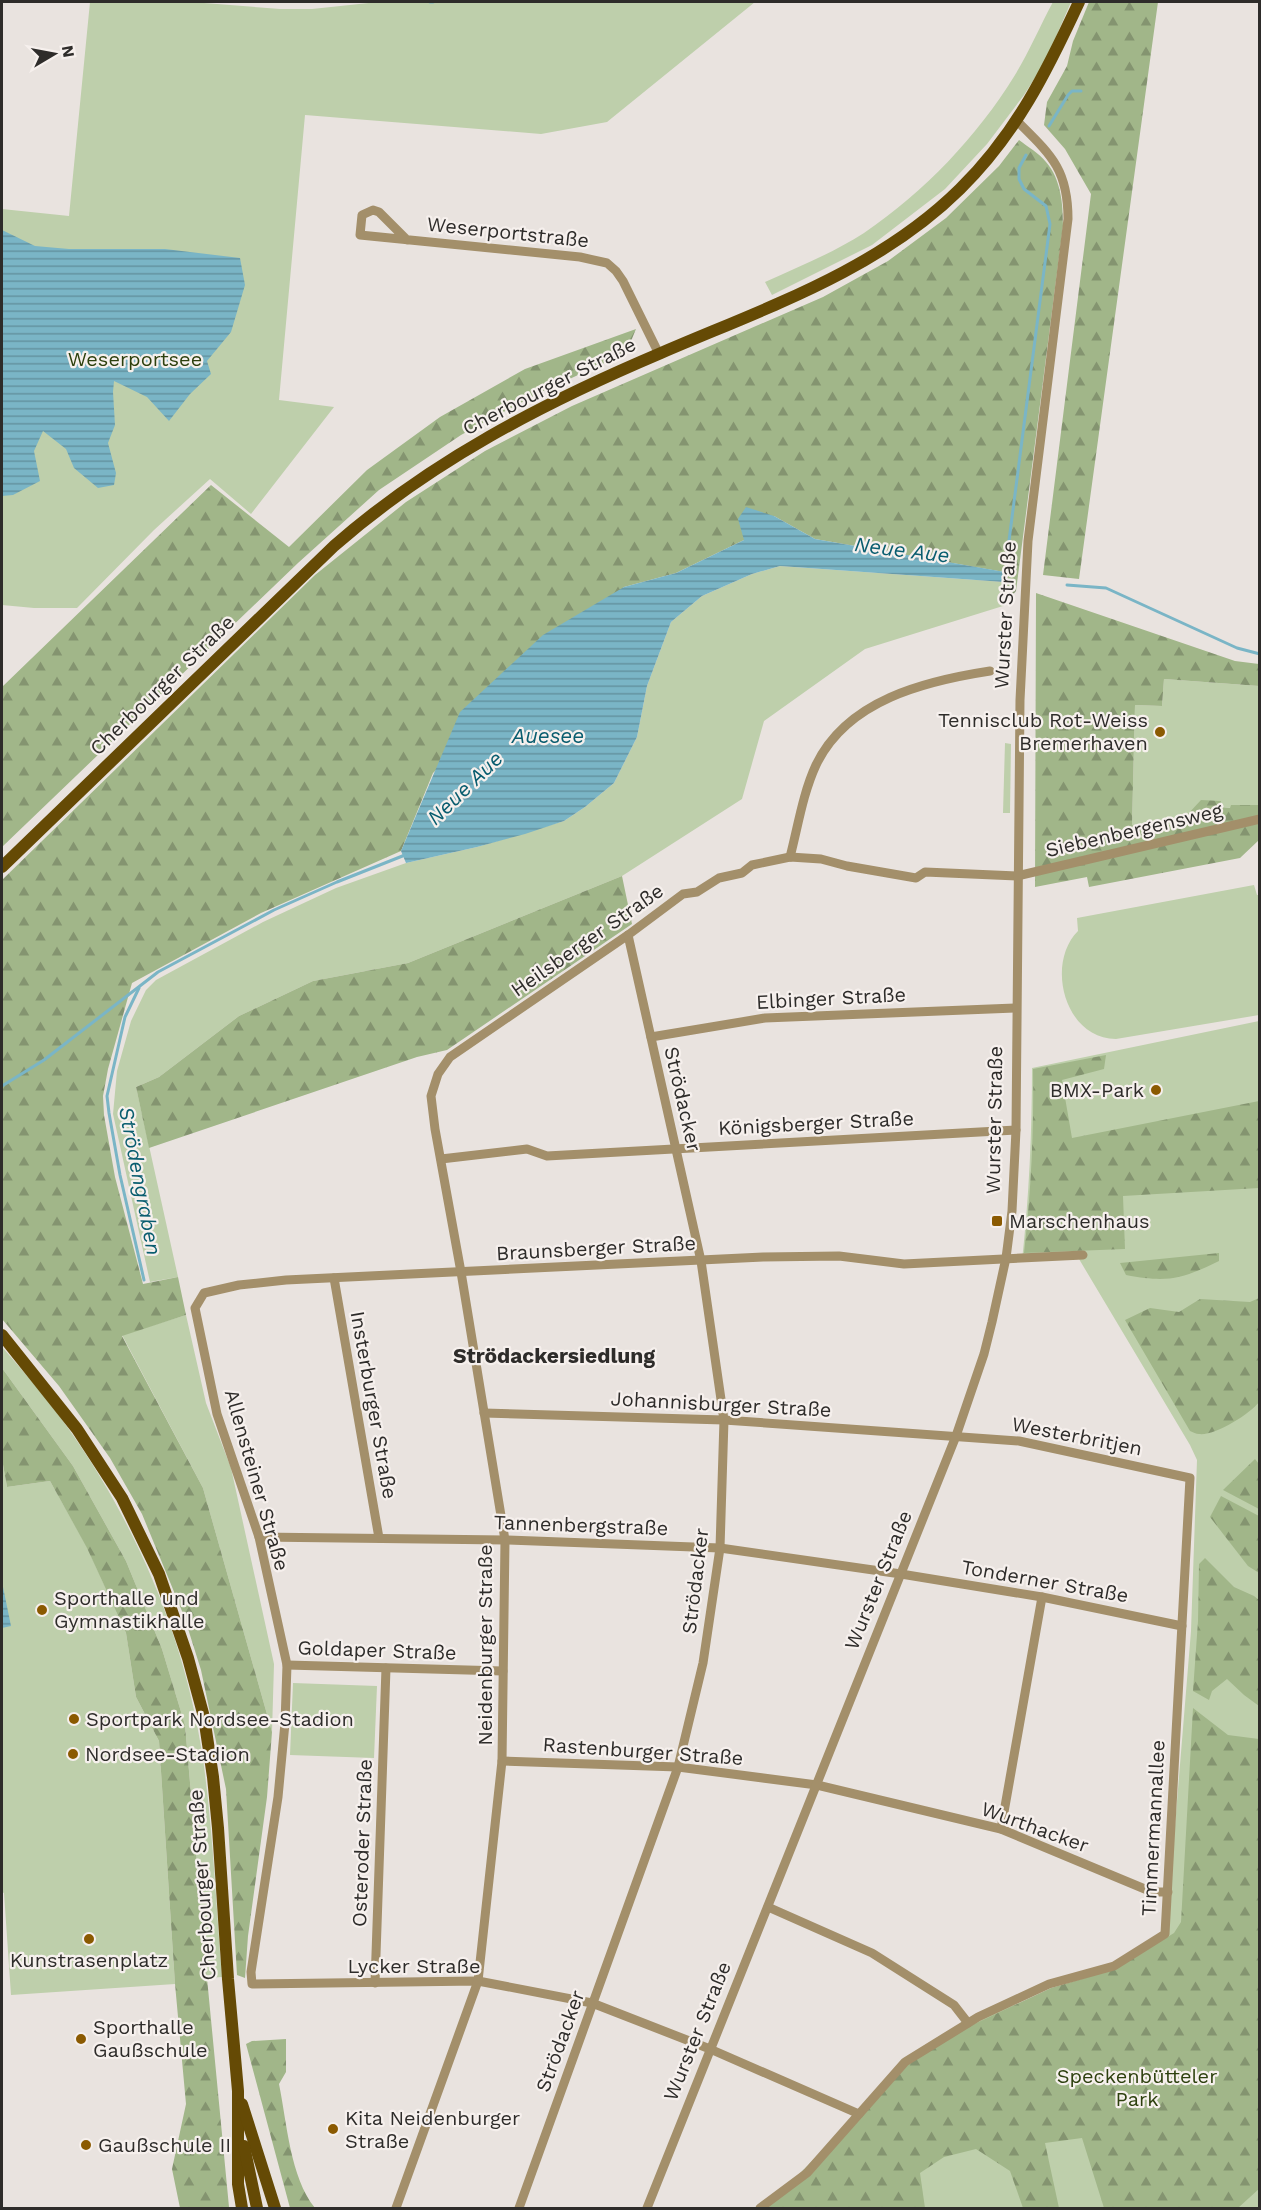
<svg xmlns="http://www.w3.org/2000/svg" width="1261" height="2210" font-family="'Work Sans',sans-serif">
	<defs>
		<pattern id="forest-firs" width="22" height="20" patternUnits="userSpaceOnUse" patternTransform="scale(1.5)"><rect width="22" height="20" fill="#a1b689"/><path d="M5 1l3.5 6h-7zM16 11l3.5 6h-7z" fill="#849470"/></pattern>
		<pattern id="water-rules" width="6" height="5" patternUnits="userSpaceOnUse" patternTransform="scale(1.5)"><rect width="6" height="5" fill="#7ab5c6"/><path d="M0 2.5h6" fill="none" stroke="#6493a1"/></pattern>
	</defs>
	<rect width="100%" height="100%" fill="#e9e3df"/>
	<!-- green -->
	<g fill="#becfab">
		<path d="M90,2H191L280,9H312L378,2H755L607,122L541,134L305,115L279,400L334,407L251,514L210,479L154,530L77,608H34L2,605V209L69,216Z"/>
		<path d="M1053,2H1071L1046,60L1024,95L987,144L945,189L872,245L772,295L765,282C798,267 833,253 864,233C925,191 976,138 1015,75C1029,52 1040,26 1053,2Z"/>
		<path d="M780,566L1004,582L1003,606L865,649L764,721L742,799L622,876L408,963L313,981L239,1016L159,1077L136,1087L178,1277L150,1282L113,1114L117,1071L131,1021L146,990L156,980L263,922L336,888L406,863L477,847L564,821L585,807L614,783L637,737L647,686L671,622L702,596L752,574Z"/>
		<path d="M1164,679L1259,686V805H1232L1231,808L1221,807V801L1187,825H1132L1135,705L1162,706Z"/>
		<path d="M1005,743L1011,744L1010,813H1003Z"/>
		<path d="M1254,885L1257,895H1260L1259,1015L1116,1039C1065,1039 1045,964 1078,931L1077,918Z"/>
		<path d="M1259,1021V2208H762L979,2018L1115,1967L1166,1935L1191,1631L1197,1460L1190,1445L1079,1259L1022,1261C1029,1197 1032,1133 1032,1068Z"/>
		<path d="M186,1315L206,1403L231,1468L274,1664L272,1732L203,1488L122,1335Z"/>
		<path d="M2,1347C25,1373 48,1400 68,1428C137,1525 186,1641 203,1759C213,1831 216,1904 222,1977L207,1978L185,1725L162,1649L126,1561L73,1466L2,1368Z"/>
		<path d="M2,1459L7,1487L50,1481L87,1547L126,1633L136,1697L159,1741L175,1984L11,1995L4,1893L2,1892Z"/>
		<path d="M293,1683L377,1686L374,1758L290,1755Z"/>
	</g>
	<!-- forest -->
	<g fill="url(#forest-firs)">
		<path d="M1089,2H1158L1079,579L1043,575L1091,194L1065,149L1044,125L1047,102L1067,66L1073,41Z"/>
		<path d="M1019,140C1028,147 1039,153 1046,162C1061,179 1063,204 1063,226L1016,591L1003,606L1004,572L815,539L774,516L744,540L676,573L624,587L433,773L401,851L261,913L132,983L108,1069L103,1096L104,1115L115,1177L143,1284L178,1277L186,1315L122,1336L203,1488L272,1732L267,1797L248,1936L245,1978L237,1975L226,1789L201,1670L184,1616L142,1514L110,1458L59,1386L2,1319V880L315,575L406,502L485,451L572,406L823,297L888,261L946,218L999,166Z"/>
		<path d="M636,329L626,353L539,393L461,435L379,490L298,563L2,847V687L211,485L289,547L367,470L440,417L525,369Z"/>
		<path d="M1036,593L1235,661L1259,664V686L1164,679L1162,706L1135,705L1132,825H1187V815L1201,800L1221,801V807L1230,808L1231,805H1259V840L1240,858L1089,887L1087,877L1035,887Z"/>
		<path d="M622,876L632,924L447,1050L417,1057L149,1148L136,1087L159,1077L239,1016L313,981L408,963Z"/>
		<path d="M1106,1055L1104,1069L1062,1080L1072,1138L1259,1101V1188L1123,1196L1125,1249L1024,1253C1031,1192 1034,1131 1033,1069Z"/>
		<path d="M1219,1253V1261C1182,1279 1168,1283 1126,1275L1120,1263Z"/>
		<path d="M1259,1298V1402C1250,1414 1215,1436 1199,1434C1196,1434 1193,1432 1190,1431L1125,1320L1150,1308L1179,1312L1200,1299L1250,1302Z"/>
		<path d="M2,1368L73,1466L126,1561L162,1649L185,1725L207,1978L229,2207L227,2208H180L172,2169L186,2104L175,1984L159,1741L136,1697L126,1633L87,1548L50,1481L7,1487L2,1459Z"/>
		<path d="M1255,1459L1259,1464V1509L1223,1490Z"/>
		<path d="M1221,1496L1259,1516V1573L1248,1566L1210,1517Z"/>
		<path d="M1205,1558L1234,1587L1254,1596L1259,1600V1706L1244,1695L1227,1679L1212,1691L1209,1700L1193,1691L1198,1621L1199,1564Z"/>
		<path d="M1193,1708L1228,1735L1259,1739L1260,2188L1238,2208H1104L1082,2138L1045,2143L1059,2208H1023L1010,2171L976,2149L944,2157L920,2173L925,2208H766L907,2064L970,2026L1051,1988L1115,1969L1174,1933L1181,1922Z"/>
		<path d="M286,2039V2072L279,2084C287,2123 290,2177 315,2208H290L246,2044L252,2041Z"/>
	</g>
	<!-- water -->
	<g fill="url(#water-rules)">
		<path d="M2,230L35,246L69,249H165L240,258L245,285L231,332L207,361L211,374L190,394L169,421L147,397L114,381L113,392L115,425L108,443L116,473L114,485L98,488L74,468L66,449L43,431L34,451L40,481L13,495L2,496Z"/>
		<path d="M746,507L774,516L815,539L1005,572L1004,582L780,566L752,574L702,596L671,622L647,686L637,737L614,783L585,807L564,821L525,834L477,847L406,863L401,851L460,712L543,635L624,587L676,573L744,540L738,519Z"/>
		<path d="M2,1582L11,1626L2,1628Z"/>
	</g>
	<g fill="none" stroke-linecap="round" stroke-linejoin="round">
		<!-- stream -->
		<g stroke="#7ab5c6" stroke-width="3">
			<path d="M430,2H433"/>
			<path d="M1049,126L1068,95L1072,91H1081"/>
			<path d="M1007,556L1050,224L1046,206L1024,189L1019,179V168L1026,155"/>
			<path d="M1067,585L1106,588L1237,648L1260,654"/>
			<path d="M139,988L125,1017L107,1096L109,1113L120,1175L144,1280"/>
			<path d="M2,1086L44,1060L158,972L274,910L337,882L405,855"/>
		</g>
		<!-- minor -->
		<g stroke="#a38f6a" stroke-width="9">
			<path d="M407,240L379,212L373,210L362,215L360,235L580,257L607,263L616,271L623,281L659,354"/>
			<path d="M790,857C798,826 803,793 816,765C847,700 925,681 990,671"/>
			<path d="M651,1037L765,1018L1015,1008"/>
			<path d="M441,1159L527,1149L547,1156L1016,1130"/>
			<path d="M334,1278L379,1538"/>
			<path d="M484,1413L724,1420L1019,1441L1190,1478L1165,1934L1114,1966L1049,1984L978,2017L905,2062L807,2173L760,2208"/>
			<path d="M259,1537L505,1540L720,1548L901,1574L1042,1597L1182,1626"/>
			<path d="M287,1665L503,1671"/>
			<path d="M502,1761L678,1767L817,1785L1001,1829L1152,1892H1168"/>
			<path d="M1001,1829L1042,1597"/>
			<path d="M768,1907L872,1953L954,2005L968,2023"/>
			<path d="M375,1983L386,1668"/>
			<path d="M859,2114L710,2049L592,2003L478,1981L252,1984L251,1972L278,1797L285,1723L287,1665L259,1537L217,1414L195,1308L204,1293L239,1285L286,1280L763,1257L839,1256L904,1264L1083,1255"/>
			<path d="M396,2208L478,1981L502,1761L505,1540L461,1272L435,1129L431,1096L438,1074L450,1057L628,935L683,894L697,892L719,878L742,873L752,865L790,857L821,859L847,866L916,878L925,872L1017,876L1260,819"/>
			<path d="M519,2208L678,1767L703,1663L720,1548L724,1420L701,1261L628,935"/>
			<path d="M647,2208L956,1436L984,1354L992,1322L1006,1258L1012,1211L1016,1130L1020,700L1028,541L1068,219C1068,168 1050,154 1016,120"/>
		</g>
		<!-- major -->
		<g stroke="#654a05" stroke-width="12">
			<path d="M2,867L334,546C431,461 543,403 661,353C765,308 877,271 960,189C1016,134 1047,71 1079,2"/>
			<path d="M2,1335L77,1429L122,1498L159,1574L188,1658L204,1717L213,1777L218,1828L228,1979L238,2091V2184L242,2208"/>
			<path d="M242,2104L275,2208"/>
			<path d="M244,2146L257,2208"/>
		</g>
	</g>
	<!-- markers -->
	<g fill="#8b5a01" stroke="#f6f0ed" stroke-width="2">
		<circle cx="1160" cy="732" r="6"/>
		<circle cx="1156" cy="1090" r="6"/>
		<rect x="991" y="1215" width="12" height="12" rx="3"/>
		<circle cx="42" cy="1610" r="6"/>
		<circle cx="74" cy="1719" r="6"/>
		<circle cx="73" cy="1754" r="6"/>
		<circle cx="89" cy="1939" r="6"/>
		<circle cx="81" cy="2039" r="6"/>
		<circle cx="333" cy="2129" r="6"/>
		<circle cx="86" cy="2145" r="6"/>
	</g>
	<g text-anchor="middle" stroke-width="4.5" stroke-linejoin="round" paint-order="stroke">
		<!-- street labels -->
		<g font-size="20" fill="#2e2c2a" stroke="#f6f0ed">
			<text transform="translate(508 232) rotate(6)" y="7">Weserportstraße</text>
			<text transform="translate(549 386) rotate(-27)" y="7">Cherbourger Straße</text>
			<text transform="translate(1005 615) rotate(-87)" y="7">Wurster Straße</text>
			<text transform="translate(162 685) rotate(-44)" y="7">Cherbourger Straße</text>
			<text transform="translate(1134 830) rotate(-13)" y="7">Siebenbergensweg</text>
			<text transform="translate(587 940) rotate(-35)" y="7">Heilsberger Straße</text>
			<text transform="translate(831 998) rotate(-3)" y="7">Elbinger Straße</text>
			<text transform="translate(683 1099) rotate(77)" y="7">Strödacker</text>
			<text transform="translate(994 1120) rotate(-89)" y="7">Wurster Straße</text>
			<text transform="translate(816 1123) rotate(-3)" y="7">Königsberger Straße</text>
			<text transform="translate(596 1248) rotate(-3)" y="7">Braunsberger Straße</text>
			<text transform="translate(721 1404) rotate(3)" y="7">Johannisburger Straße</text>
			<text transform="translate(374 1405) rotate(80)" y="7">Insterburger Straße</text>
			<text transform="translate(1077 1436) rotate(11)" y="7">Westerbritjen</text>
			<text transform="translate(257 1480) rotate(74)" y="7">Allensteiner Straße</text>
			<text transform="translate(581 1525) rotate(2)" y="7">Tannenbergstraße</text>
			<text transform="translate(878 1580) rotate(-68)" y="7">Wurster Straße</text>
			<text transform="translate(695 1581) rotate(-83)" y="7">Strödacker</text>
			<text transform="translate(1045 1581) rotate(10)" y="7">Tonderner Straße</text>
			<text transform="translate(485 1645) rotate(-90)" y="7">Neidenburger Straße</text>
			<text transform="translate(377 1650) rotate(2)" y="7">Goldaper Straße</text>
			<text transform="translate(643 1751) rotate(4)" y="7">Rastenburger Straße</text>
			<text transform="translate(1035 1827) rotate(20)" y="7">Wurthacker</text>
			<text transform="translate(1153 1828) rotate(-87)" y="7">Timmermannallee</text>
			<text transform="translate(362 1843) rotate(-88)" y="7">Osteroder Straße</text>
			<text transform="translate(202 1885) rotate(-94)" y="7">Cherbourger Straße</text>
			<text x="414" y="1973">Lycker Straße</text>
			<text transform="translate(697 2031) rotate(-68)" y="7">Wurster Straße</text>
			<text transform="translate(560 2041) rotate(-70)" y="7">Strödacker</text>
		</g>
		<!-- park labels -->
		<g font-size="20" fill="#2d400e" stroke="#f6f0ed">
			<text x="135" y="366">Weserportsee</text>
			<text x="1137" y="2083">Speckenbütteler<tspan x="1137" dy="23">Park</tspan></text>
		</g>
		<!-- poi labels -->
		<g font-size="20" fill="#2e2c2a" stroke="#f6f0ed" text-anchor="start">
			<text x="1148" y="727" text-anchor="end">Tennisclub Rot-Weiss<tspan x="1148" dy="23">Bremerhaven</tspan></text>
			<text x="1144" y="1097" text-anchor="end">BMX-Park</text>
			<text x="1009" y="1228">Marschenhaus</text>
			<text x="54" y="1605">Sporthalle und<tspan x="54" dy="23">Gymnastikhalle</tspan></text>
			<text x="86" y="1726">Sportpark Nordsee-Stadion</text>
			<text x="85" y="1761">Nordsee-Stadion</text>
			<text x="89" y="1967" text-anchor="middle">Kunstrasenplatz</text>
			<text x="93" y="2034">Sporthalle<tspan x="93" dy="23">Gaußschule</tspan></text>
			<text x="345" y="2125">Kita Neidenburger<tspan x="345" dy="23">Straße</tspan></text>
			<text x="98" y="2152">Gaußschule II</text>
		</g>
		<!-- water labels -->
		<g font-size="21" font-style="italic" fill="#095d6f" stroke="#f6f0ed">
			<text transform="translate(902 550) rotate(7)" y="7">Neue Aue</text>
			<text x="548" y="743">Auesee</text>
			<text transform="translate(465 788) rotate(-44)" y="7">Neue Aue</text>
			<text transform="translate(140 1181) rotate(79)" y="7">Strödengraben</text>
		</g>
		<!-- neighbourhood labels -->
		<g font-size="21" font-weight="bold" fill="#2e2c2a" stroke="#f6f0ed">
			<text x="554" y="1363">Strödackersiedlung</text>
		</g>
	</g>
	<!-- border -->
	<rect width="1261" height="2210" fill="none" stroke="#2e2c2a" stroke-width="6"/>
	<!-- north arrow -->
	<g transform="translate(54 54) rotate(80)" stroke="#f6f0ed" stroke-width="4.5" paint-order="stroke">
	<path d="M0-4.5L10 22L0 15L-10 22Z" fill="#2e2c2a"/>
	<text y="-9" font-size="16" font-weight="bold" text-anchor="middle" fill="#2e2c2a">N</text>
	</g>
</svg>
